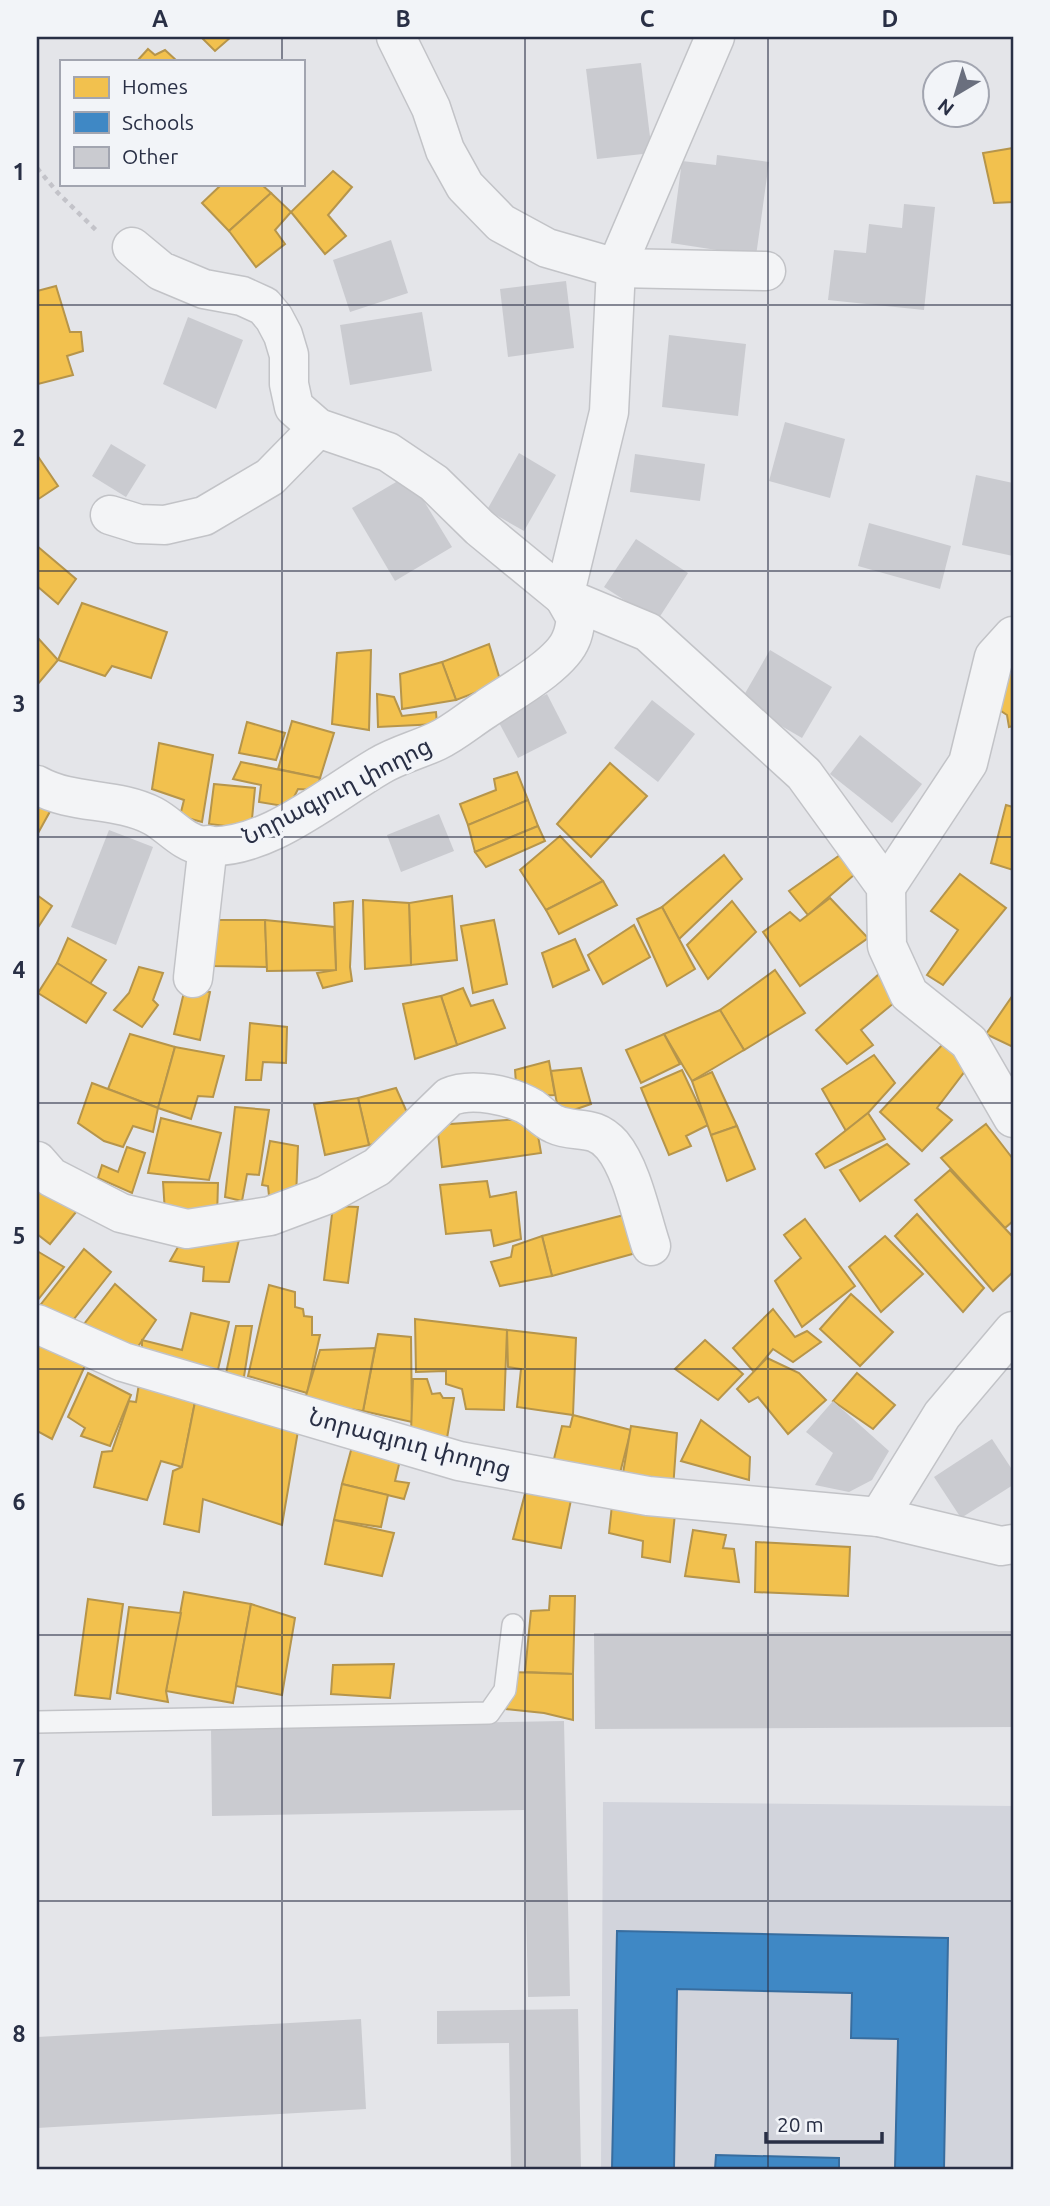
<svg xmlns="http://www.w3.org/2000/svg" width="1050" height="2206" font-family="Ubuntu,'Noto Sans Armenian',sans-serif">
	<rect width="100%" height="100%" fill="#e4e5e9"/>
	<!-- built -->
	<path fill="#d2d4dc" d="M603,1802L1013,1806V2169H601Z"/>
	<!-- homes -->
	<g fill="#f2c14e" stroke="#b6954b" stroke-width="2">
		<path d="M201,37H231L215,51Z"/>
		<path d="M148,49L155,55L165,50L177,61H137Z"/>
		<path d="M1013,148V202L994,203L983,153Z"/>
		<path d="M333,171L352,187L328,215L346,236L325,254L291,212Z"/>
		<path d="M222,184H261L271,193L229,231L202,203Z"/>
		<path d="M271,193L291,212L275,230L285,244L256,267L229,231Z"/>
		<path d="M56,286L70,332H81L83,351L67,356L73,375L38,384L37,291Z"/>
		<path d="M37,455L58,486L37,500Z"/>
		<path d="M37,546L76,579L58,604L37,586Z"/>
		<path d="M82,603L167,632L151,678L112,666L105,676L58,660Z"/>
		<path d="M37,637L58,660L37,685Z"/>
		<path d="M489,644L501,683L456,700L442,662Z"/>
		<path d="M371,650L369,730L332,724L337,653Z"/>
		<path d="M1013,659V726L1009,727L1007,715L995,707Z"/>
		<path d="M442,662L456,700L402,709L400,674Z"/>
		<path d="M377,694L394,697L402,716L436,712L437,724L378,727Z"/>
		<path d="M292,721L334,733L320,778L278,769Z"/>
		<path d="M247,722L285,733L276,760L239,753Z"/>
		<path d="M159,743L213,755L202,822L180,816L184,800L152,789Z"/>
		<path d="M241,762L320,778L317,790L298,789L289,807L259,802L261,785L233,779Z"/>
		<path d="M610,763L647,796L591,857L557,824Z"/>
		<path d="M517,772L528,800L468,825L460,804L496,790L494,779Z"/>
		<path d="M214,784L255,788L251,829L209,824Z"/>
		<path d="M37,796L53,806L37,835Z"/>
		<path d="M528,800L538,826L475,852L468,825Z"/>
		<path d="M1006,805L1013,807V870L991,863Z"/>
		<path d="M538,826L545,841L486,867L475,852Z"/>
		<path d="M560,836L603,881L546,910L520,870Z"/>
		<path d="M847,850L862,868L808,915L789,891Z"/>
		<path d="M724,855L742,879L679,939L662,907Z"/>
		<path d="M960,874L1006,908L943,985L927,975L958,930L931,911Z"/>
		<path d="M603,881L617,905L559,934L546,910Z"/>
		<path d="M37,895L52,906L37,929Z"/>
		<path d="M452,896L457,960L411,965L409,903Z"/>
		<path d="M830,898L868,938L800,986L763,932L790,912L800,921Z"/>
		<path d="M363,900L409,903L411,965L365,969Z"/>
		<path d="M353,901L350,967L352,981L323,988L317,973L336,970L334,903Z"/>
		<path d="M732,901L756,932L708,979L687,945Z"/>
		<path d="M662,907L695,969L667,986L637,919Z"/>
		<path d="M214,920H265L267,967L212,966Z"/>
		<path d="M265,920L334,927L336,970L267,971Z"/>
		<path d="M494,920L507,984L473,993L461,926Z"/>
		<path d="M634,925L650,957L603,984L588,955Z"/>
		<path d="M68,938L106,960L90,984L57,963Z"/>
		<path d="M575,939L589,970L553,987L542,953Z"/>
		<path d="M57,963L106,993L86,1023L38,993Z"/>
		<path d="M139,967L163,973L153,1000L158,1005L142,1027L114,1010L129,993Z"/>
		<path d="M775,970L805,1013L744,1050L720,1010Z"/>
		<path d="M879,974L900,998L861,1030L873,1045L847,1064L816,1030Z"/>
		<path d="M185,988L210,992L200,1040L174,1034Z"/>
		<path d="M463,988L471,1006L493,1000L505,1028L457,1045L441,996Z"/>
		<path d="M1013,995V1047L986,1034Z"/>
		<path d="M441,996L457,1045L415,1059L403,1004Z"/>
		<path d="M720,1010L744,1050L692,1081L664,1034Z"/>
		<path d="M250,1023L287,1027L286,1063L263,1062L261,1080H246Z"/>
		<path d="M130,1034L175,1047L158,1108L108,1089Z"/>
		<path d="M664,1034L680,1064L641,1083L626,1050Z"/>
		<path d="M943,1044L968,1067L937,1108L952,1120L922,1151L880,1112Z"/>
		<path d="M175,1047L224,1056L213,1097L198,1096L191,1119L158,1108Z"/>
		<path d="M874,1055L895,1083L868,1113L846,1131L822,1089Z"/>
		<path d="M549,1061L555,1095L517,1097L515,1070Z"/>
		<path d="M581,1068L591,1104L559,1115L551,1071Z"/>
		<path d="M682,1070L708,1125L686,1136L691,1146L669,1155L641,1088Z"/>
		<path d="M712,1072L737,1126L711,1135L692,1081Z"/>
		<path d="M92,1083L158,1108L153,1132L133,1126L123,1147L104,1141L78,1123Z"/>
		<path d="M396,1088L410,1119L398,1140L369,1145L358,1098Z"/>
		<path d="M358,1098L369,1145L325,1155L314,1104Z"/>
		<path d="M235,1107L269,1110L259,1175L247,1174L242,1201L225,1197Z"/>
		<path d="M868,1113L885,1139L825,1168L816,1154Z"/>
		<path d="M161,1118L221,1133L209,1180L148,1173Z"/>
		<path d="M535,1118L541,1153L442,1167L437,1125Z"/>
		<path d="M986,1124L1013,1159V1221L1005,1228L941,1158Z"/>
		<path d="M737,1126L755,1169L727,1181L711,1135Z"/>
		<path d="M270,1141L298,1146L296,1198L270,1206L268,1186L262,1185Z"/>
		<path d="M887,1144L909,1164L860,1201L840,1170Z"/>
		<path d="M127,1147L145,1153L132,1193L98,1178L102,1165L118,1172Z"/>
		<path d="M950,1170L1013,1237V1272L993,1291L915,1200Z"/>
		<path d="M37,1178L76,1212L50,1244L37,1234Z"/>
		<path d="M487,1181L490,1197L516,1192L521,1239L494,1246L491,1230L446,1234L440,1185Z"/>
		<path d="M163,1182L218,1183L217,1217L165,1212Z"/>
		<path d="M333,1206L358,1207L348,1283L324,1280Z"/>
		<path d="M917,1214L984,1288L963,1312L895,1236Z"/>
		<path d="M624,1215L636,1253L552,1276L542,1236Z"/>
		<path d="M805,1219L855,1286L802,1327L775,1281L801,1258L784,1235Z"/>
		<path d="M242,1227L229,1282L203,1281L204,1267L170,1261L182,1240Z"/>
		<path d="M542,1236L552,1276L500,1286L491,1262L511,1257L513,1246Z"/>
		<path d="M885,1236L923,1274L881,1312L849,1267Z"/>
		<path d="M84,1249L111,1272L66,1329L38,1308Z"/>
		<path d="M37,1251L64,1267L37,1301Z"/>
		<path d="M115,1284L156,1320L131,1357L78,1332Z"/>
		<path d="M269,1285L295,1292V1307L303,1309L304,1316L312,1317V1335H320L307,1393L248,1376Z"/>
		<path d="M851,1294L893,1332L860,1366L820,1329Z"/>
		<path d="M773,1309L795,1337L807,1331L821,1342L793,1362L773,1349L754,1372L733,1348Z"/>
		<path d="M191,1313L229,1322L216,1378L142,1356V1340L182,1350Z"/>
		<path d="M415,1319L507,1330L504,1410L466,1409L462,1389L446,1384V1371L416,1372Z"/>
		<path d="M236,1326H252L243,1383L225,1378Z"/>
		<path d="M507,1330L576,1338L573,1415L517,1407L521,1369L508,1367Z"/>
		<path d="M378,1334L411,1337L412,1422L363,1411Z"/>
		<path d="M41,1337L88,1359L52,1439L37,1431V1350Z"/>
		<path d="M705,1340L743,1374L718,1400L675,1369Z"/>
		<path d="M375,1348L363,1411L304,1402L320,1350Z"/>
		<path d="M767,1358L799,1373L826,1400L788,1434L758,1397L749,1402L737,1389Z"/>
		<path d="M88,1373L131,1395L110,1446L81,1436L85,1428L68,1417Z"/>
		<path d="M857,1373L895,1405L873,1429L833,1401Z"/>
		<path d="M140,1378L195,1402L182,1467L161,1461L147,1500L94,1487L102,1452L112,1451L129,1401L136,1402Z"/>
		<path d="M413,1379H427L432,1394L440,1393L443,1398H454L447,1438L411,1432Z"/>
		<path d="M195,1402L298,1431L282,1525L203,1499L199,1532L164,1524L173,1471L182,1467Z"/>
		<path d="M573,1415L631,1430L619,1477L553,1463L562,1426L570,1427Z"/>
		<path d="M701,1420L750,1457L749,1480L681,1461Z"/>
		<path d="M631,1426L677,1433L673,1489L622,1479Z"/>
		<path d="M354,1439L402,1452L395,1481L409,1483L404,1499L342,1484Z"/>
		<path d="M342,1484L388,1495L381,1527L334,1520Z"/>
		<path d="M526,1490L571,1500L561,1548L513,1539Z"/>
		<path d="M612,1505L675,1514L670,1562L642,1557L643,1541L609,1533Z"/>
		<path d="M334,1520L394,1533L382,1576L325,1564Z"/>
		<path d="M693,1530L726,1535L723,1548L734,1549L739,1582L685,1576Z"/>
		<path d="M756,1542L850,1547L848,1596L755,1592Z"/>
		<path d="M184,1592L251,1604L233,1703L166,1691Z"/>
		<path d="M550,1596H575L573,1674L525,1672L531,1611L549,1610Z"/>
		<path d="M88,1599L123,1604L110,1699L75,1695Z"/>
		<path d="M251,1604L295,1618L282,1695L236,1686Z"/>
		<path d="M129,1607L181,1613L166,1691L168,1702L117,1693Z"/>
		<path d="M394,1664L390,1698L331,1694L333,1665Z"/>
		<path d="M511,1672L573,1674V1720L544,1713L506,1709Z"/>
	</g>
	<!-- schools -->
	<g fill="#3f88c5" stroke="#386d9f" stroke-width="2">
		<path d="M617,1931L948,1938L944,2169H895L898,2039L851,2038L852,1993L677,1989L674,2169H612Z"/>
		<path d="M716,2155L839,2158V2169H715Z"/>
	</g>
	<!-- building -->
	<g fill="#cacbd0">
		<path d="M641,63L652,153L597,159L586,69Z"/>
		<path d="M717,155L769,162L756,256L671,243L682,161L716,165Z"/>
		<path d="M904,204L935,207L924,310L828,300L834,250L866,253L869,224L902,228Z"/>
		<path d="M391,240L408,293L350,312L333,260Z"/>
		<path d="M566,281L574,348L508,357L500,289Z"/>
		<path d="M422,312L432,371L350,385L340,325Z"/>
		<path d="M188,317L243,340L216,409L163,384Z"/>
		<path d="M669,335L746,344L738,416L662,407Z"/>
		<path d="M785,422L845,439L830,498L769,481Z"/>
		<path d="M111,444L146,465L126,497L92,476Z"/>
		<path d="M519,453L556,475L524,531L487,510Z"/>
		<path d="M635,454L705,464L700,501L630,492Z"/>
		<path d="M408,475L452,547L395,581L352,508Z"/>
		<path d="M976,475L1013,483V556L962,545Z"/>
		<path d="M869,523L951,546L940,589L858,566Z"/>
		<path d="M636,539L688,573L657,621L604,587Z"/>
		<path d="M770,650L832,687L802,738L740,702Z"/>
		<path d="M547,694L567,733L518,758L497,719Z"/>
		<path d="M652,700L695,734L658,782L614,748Z"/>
		<path d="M860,735L922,784L892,823L830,774Z"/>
		<path d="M439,814L454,851L401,872L387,835Z"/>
		<path d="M109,830L153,847L116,945L71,927Z"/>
		<path d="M833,1401L889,1451L872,1480L849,1492L815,1485L833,1453L806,1432Z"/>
		<path d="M992,1439L1013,1471V1485L961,1518L934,1477Z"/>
		<path d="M1013,1631V1727L595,1729L594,1633Z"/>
		<path d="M564,1721L570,1996L528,1997L524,1810L212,1816L211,1727Z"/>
		<path d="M578,2009L581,2169H511L509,2043L437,2044V2011Z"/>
		<path d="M361,2019L366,2109L37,2128V2037Z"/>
	</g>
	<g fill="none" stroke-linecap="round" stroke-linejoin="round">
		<!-- lane casing -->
		<g stroke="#c2c3c7" stroke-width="24">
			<path id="lane" d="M37,1722L489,1713L505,1690L513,1625"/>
		</g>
		<!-- street casing -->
		<g stroke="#c2c3c7" stroke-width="41">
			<g id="street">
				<path d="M396,37L431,108L445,150L465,186L501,223L547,248L616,268L766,271"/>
				<path d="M132,247L161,271L204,289L242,296L264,306L274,318L283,335L289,355V384L294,407L318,428L388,452L434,483L480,528L564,597L648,632L804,774L886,887L887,946L909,994L969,1042L1013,1118"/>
				<path d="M110,515L139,524L165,525L204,516L270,477L318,428"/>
				<path d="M37,785C73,805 116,797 153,816C170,825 183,843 203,846C264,852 329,795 379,766C397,755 418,750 437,741C454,733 470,719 486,709C509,693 561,665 571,639C574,633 575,625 576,618L564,597L609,412L616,268L715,37"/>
				<path d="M886,887L968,763L994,657L1013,636"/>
				<path d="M193,978L208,845"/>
				<path d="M37,1161L51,1177L121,1213L187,1229L270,1216L326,1195L377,1167L449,1097C471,1087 511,1095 532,1108C539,1113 545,1120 554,1124C575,1134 593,1123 612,1145C632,1169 641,1216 651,1246"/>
				<path d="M37,1324L123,1362L459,1461L648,1496L879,1517L1001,1546L1013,1544"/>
				<path d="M879,1517L942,1415L1013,1331"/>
			</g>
		</g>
		<!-- path -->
		<path stroke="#c3c3c9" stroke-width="4.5" stroke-dasharray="5 5" stroke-linecap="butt" d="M37,168L58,193L97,231"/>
		<!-- lane -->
		<use href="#lane" stroke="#f3f4f6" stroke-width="21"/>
		<!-- street -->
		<use href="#street" stroke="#f3f4f6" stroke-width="38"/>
	</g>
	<!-- grid -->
	<path fill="none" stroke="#292f45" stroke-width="2" stroke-opacity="0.55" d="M282,37V61M525,37V2169M768,37V2169M282,184V2169M37,305H1013M37,571H1013M37,837H1013M37,1103H1013M37,1369H1013M37,1635H1013M37,1901H1013"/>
	<g text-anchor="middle" stroke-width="7" stroke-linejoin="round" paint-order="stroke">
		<!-- street labels -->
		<g font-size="24" fill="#292f45" stroke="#f2f4f8">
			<text transform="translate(337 791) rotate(-27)" y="8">Նորագյուղ փողոց</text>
			<text transform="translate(410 1443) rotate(15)" y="8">Նորագյուղ փողոց</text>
		</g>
	</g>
	<!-- border -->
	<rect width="1050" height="2206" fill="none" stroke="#f2f4f8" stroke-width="77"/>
	<!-- legend -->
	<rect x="60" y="60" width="245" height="126" fill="#f2f4f8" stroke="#a2a5b0" stroke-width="2"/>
	<rect x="74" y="77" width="35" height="21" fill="#f2c14e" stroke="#a2a5b0" stroke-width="2"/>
	<text x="122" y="94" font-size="21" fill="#292f45">Homes</text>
	<rect x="74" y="112" width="35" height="21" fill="#3f88c5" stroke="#a2a5b0" stroke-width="2"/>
	<text x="122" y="130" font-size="21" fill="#292f45">Schools</text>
	<rect x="74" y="147" width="35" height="21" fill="#cacbd0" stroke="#a2a5b0" stroke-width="2"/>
	<text x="122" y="164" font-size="21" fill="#292f45">Other</text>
	<!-- north arrow -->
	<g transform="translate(956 94) rotate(218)"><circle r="33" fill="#f2f4f8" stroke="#a2a5b0" stroke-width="2"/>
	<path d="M0-5L12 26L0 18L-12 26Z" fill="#6a6f7e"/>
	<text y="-10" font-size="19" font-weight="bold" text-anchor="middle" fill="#292f45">N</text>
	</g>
	<!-- scale -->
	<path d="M766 2132v10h116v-10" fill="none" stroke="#292f45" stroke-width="3.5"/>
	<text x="777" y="2132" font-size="21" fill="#292f45" stroke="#f2f4f8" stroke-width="5" paint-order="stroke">20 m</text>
	<rect x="38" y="38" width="974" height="2130" fill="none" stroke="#292f45" stroke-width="2.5"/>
	<g font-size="23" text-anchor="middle" font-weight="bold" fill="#292f45">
		<text x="160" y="27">A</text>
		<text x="403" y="27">B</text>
		<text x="647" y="27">C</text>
		<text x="890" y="27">D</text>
		<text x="19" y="180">1</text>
		<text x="19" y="446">2</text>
		<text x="19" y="712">3</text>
		<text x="19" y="978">4</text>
		<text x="19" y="1244">5</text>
		<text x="19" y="1510">6</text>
		<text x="19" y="1776">7</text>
		<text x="19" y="2042">8</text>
	</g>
</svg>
